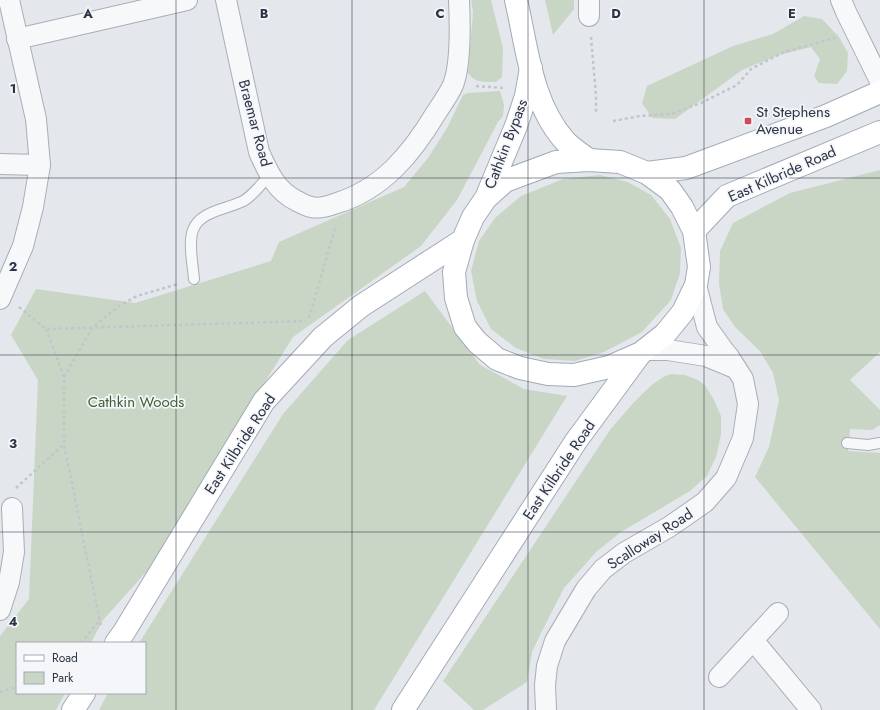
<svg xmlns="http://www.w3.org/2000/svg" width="880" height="710" font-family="Jost,sans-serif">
	<rect width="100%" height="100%" fill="#e4e7ec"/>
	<!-- green -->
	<g fill="#c9d6c5">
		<path d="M471,0H491L503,48L502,77L496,82C484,82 475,83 468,73L473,12Z"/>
		<path d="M545,0H574V9L553,35Z"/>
		<path d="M804,16L822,19L839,37L848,53L847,71L837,84L819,83L814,76L820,59L811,47L779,55L742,70L675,119L652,118L642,103L647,86L733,46L773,34Z"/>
		<path d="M500,91L504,105L503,116L498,122L457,200L421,246L293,337L203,481L156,561L103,620L91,643H17V693H65L56,710H0V636L29,599L38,380L11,335L36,289L135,303L271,261L279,242L404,187L428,158L447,128L463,95L468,93Z"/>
		<path d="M880,170V352L850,380L880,410V425L872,430L850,429L848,451L880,453V629L755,477L769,447L779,400L773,373L760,351L735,327L723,309L719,284L720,251L733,223L790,193Z"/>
		<path d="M600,175L628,182L651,195L670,219L681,248L680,273L671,300L642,332L604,352L575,361L544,359L516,348L491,329L477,301L471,271L479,241L495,218L521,196L563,179Z"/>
		<path d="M425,291L480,365L524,389L567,396L374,710H99L108,693H145V643H139L283,414L348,340Z"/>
		<path d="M671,374L685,375L698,380L705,385L714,400L721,416V435L716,457L707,476L690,491L621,532L597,551L564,588L541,633L532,652L527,682L483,710H474L443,681L610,430C624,414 651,379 671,374Z"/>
	</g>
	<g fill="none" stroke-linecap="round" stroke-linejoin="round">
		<!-- service casing -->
		<g stroke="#a9aeb7" stroke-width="12">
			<g id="service">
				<path d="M194,279C193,266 188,242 193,230C200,210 230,209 245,200C255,193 262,184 269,175"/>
				<path d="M847,443L868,445L880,443"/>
			</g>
		</g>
		<!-- minor casing -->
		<g stroke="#a9aeb7" stroke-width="22">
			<g id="minor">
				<path d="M226,0L259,152C268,172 276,191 297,201C301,203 306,206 311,207C319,209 329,206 337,203C383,189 412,153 436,113C442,104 449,94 453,85C461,65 460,22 459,0"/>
				<path d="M841,0L846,12L880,81"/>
				<path d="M589,16V0"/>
				<path d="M17,39L187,0"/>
				<path d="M0,164L40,165"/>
				<path d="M0,299L23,246L33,207L40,165L36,119L9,0"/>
				<path d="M646,350H668L706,356L735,368"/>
				<path d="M0,610L9,582L14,552L12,508"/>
				<path d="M753,640L811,710"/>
				<path d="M719,677L778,613"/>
				<path d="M546,710L545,685L547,666L555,641L586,589L603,569L624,553L669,527L705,502L726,478L743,438L748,404L743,379L729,357L724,351L707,327L696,285"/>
			</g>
		</g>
		<!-- primary casing -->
		<g stroke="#a3abb8" stroke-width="24">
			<g id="primary">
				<path d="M516,0C527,47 531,103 565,141C571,148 581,154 589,160"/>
				<path d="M647,173L686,168L826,116L880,92"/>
				<path d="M486,198L505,181L556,162L589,160L620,162L647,173L670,190L682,207L694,231L699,267L696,285L683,312L665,334L641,353L609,367L574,375L548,374L520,368L497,359L477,342L465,327L456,298L454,272L463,240L473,217L486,198L516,126L526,96L531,68"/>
				<path d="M694,231L727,196L880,132"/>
				<path d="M116,643L124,632L264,401L323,337L361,306L463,240"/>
				<path d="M73,710L84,693"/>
				<path d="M403,710L576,441L640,354"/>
			</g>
		</g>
		<!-- path -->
		<g stroke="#c2c5cb" stroke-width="2.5" stroke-dasharray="3 3" stroke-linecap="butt">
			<path d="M591,37L596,95V113"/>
			<path d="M476,86L504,88"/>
			<path d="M613,121L640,116L671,114L701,103L737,85L751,69L784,52L835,38"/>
			<path d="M19,307L46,329L306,321"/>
			<path d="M309,318L336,225"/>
			<path d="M46,329L64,377V444L101,627"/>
			<path d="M64,377L93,327L119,306L137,296L178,284"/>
			<path d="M16,488L64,444"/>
			<path d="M81,643L99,621"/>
			<path d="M0,692L17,687"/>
		</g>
		<!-- service -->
		<use href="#service" stroke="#f7f8fa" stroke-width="10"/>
		<!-- minor -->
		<use href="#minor" stroke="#f7f8fa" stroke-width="20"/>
		<!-- primary -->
		<use href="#primary" stroke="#fff" stroke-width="22"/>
	</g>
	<!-- grid -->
	<path fill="none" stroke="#2b3445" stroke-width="1" stroke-opacity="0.55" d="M176,0V710M352,0V710M528,0V710M704,0V710M0,178H880M0,355H880M0,532H880"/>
	<!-- markers -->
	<rect fill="#d1495b" stroke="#f4f6f9" stroke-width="1.5" x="744" y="117" width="8" height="8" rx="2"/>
	<g text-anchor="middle" stroke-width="3.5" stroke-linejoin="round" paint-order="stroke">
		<!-- poi labels -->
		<g font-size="15" fill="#2b3445" stroke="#f4f6f9" text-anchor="start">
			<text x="756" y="117">St Stephens<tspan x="756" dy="17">Avenue</tspan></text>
		</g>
		<!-- street labels -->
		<g font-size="15" fill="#2b3445" stroke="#f4f6f9">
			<text transform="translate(255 123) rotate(75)" y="5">Braemar Road</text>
			<text transform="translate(506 144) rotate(-69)" y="5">Cathkin Bypass</text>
			<text transform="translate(782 174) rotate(-24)" y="5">East Kilbride Road</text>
			<text transform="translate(240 444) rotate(-57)" y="5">East Kilbride Road</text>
			<text transform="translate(559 470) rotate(-56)" y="5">East Kilbride Road</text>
			<text transform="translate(650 539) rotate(-33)" y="5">Scalloway Road</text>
		</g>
		<!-- park labels -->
		<g font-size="15" fill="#3f6138" stroke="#f4f6f9">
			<text x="136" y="407">Cathkin Woods</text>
		</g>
	</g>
	<g font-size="13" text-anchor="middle" font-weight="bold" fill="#2b3445" stroke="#f4f6f9" stroke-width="3.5" stroke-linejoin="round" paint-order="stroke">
		<text x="88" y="18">A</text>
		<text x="264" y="18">B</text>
		<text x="440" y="18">C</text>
		<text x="616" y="18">D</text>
		<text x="792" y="18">E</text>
		<text x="13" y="93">1</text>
		<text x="13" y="271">2</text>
		<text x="13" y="448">3</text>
		<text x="13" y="626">4</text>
	</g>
	<!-- legend -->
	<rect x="16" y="642" width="130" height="52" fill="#f4f6f9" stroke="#a4a8b1"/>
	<rect x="24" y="655" width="20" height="6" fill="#ffffff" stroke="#a4a8b1"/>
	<text x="52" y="662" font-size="12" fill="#2b3445">Road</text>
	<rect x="24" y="672" width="20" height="12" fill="#c9d6c5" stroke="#a4a8b1"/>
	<text x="52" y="682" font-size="12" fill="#2b3445">Park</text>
</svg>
